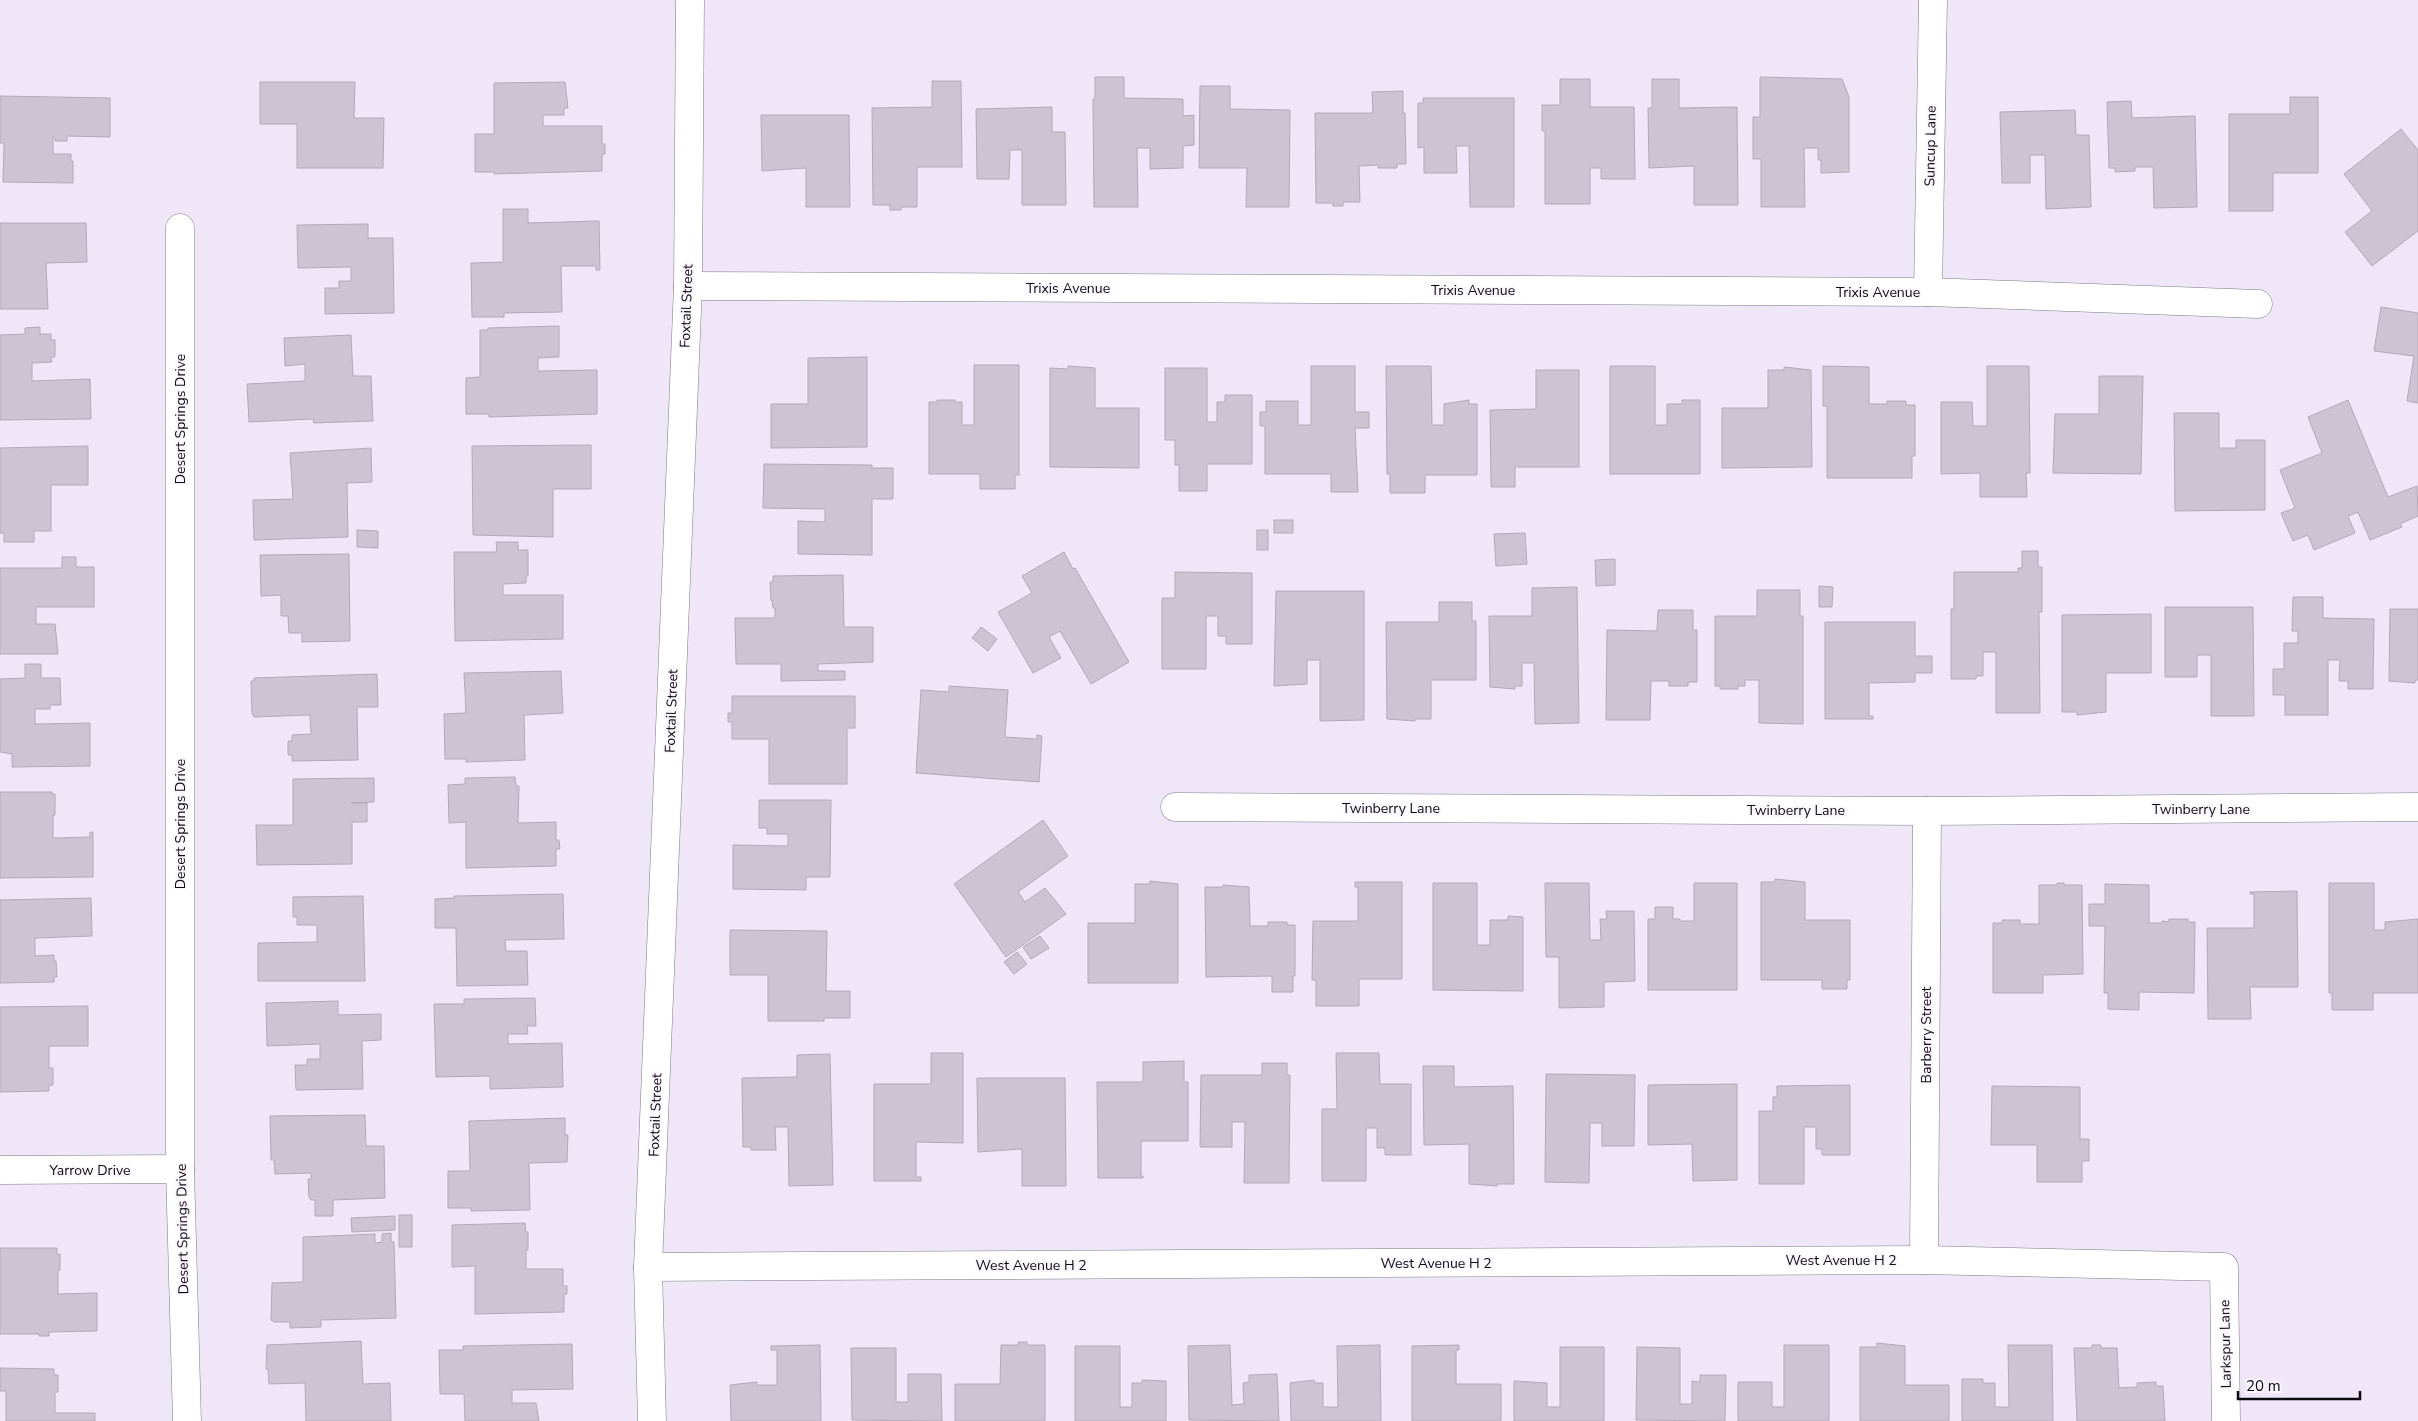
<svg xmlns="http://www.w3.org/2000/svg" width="2418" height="1421" font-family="'Nunito Sans',sans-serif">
	<rect width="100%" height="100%" fill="#efe7f7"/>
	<!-- building -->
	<g fill="#ccc4d3" stroke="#b2a9b8">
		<path d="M1095,77H1124V98L1183,99V116L1194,115V145L1183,146V168L1150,169V148H1137L1138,207H1094L1093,99H1095Z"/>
		<path d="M1760,77L1842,79L1849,97V172L1821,173V160H1818V148H1804L1805,207H1761V159H1753V117H1760Z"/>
		<path d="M1560,79H1590V107H1634L1635,179H1601V168H1590V204H1545V131H1542V105H1560Z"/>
		<path d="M1652,79H1679V108L1737,107L1738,205H1694V166L1649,168L1648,108H1652Z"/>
		<path d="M932,81H961L962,167H917V207H901V210H890V205H873L872,108L932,107Z"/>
		<path d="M260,82H355L354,118H384L383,168H297V124H260Z"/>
		<path d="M565,82L568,108H564V115H543V126H602V144H605V154H602V171L494,174V172H475V134H494V83Z"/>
		<path d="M1200,86H1230V109L1290,110L1289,207H1246L1247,168H1199Z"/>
		<path d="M1403,91V113H1405L1406,164H1397V168H1378V165L1359,166L1360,202H1343V206H1333V203H1316L1315,113H1373L1372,92Z"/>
		<path d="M0,96L110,98V137L67,136V141H55V137H53V154H71V161H73V183L3,182L4,143H0Z"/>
		<path d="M2290,97H2318V173H2273V211H2229V114H2290Z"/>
		<path d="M1423,98H1514V207H1470L1469,146H1456L1457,173H1424V147L1418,148V103H1423Z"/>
		<path d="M2131,101L2132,118L2195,116L2197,207L2154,208L2153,167H2135V171L2115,172V168H2109L2107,102Z"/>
		<path d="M1052,107V132H1065L1066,205H1022V150H1010L1009,179H977L976,109Z"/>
		<path d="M2075,110L2076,135H2089L2091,207L2046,209L2045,155H2030V183H2002L2000,112Z"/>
		<path d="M761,115H849L850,207H806V168L762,171Z"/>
		<path d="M2401,129L2418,150V231L2372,266L2345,232L2372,211L2344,174Z"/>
		<path d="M503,209H528V223L599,221L600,270H596V266H561L562,312L504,313V317H472L471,263L503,262Z"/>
		<path d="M0,223H86L87,262L46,263L48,309H0Z"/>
		<path d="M368,224V238H393L394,313L325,314V288H339V281H351V267L298,268L297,225Z"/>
		<path d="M2381,307L2418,313V403L2407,401L2414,356L2374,351Z"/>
		<path d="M559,326V357L538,358V371L597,370V414L489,417V414H466V378L480,377V330H488V328Z"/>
		<path d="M40,327V334H51V340H55V357H51L52,362L32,363V381L90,379L91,419L0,420V335L25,334V328Z"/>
		<path d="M351,335L353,376H371L373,421L314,423L313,419L249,422L247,384L305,381V364L285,366L284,338Z"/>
		<path d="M867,357V447L771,448V404H808V358Z"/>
		<path d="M974,365H1019V475H1015V489H980V474H929V402H937V400H955V402H962V425H974Z"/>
		<path d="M1068,366L1095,368V408H1139V468L1050,467V368L1068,369Z"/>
		<path d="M1311,366H1355V412H1369V428H1355L1358,492H1331V474H1265V426H1260V412H1266V401H1298V425H1311Z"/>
		<path d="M1386,366H1431L1432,425H1444V404L1469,400V404H1477V475H1425V493H1390V474H1387Z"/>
		<path d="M1610,366H1655V425H1667V404H1682V400H1700V474H1610Z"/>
		<path d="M1823,366L1869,367V404H1887V401H1906V405H1915V456H1912V478H1827V406H1823Z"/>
		<path d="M1987,366H2029L2030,473H2026L2027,497H1980V473L1941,474V402H1972L1973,426H1987Z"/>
		<path d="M1784,367L1811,370L1812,467L1722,468V408H1768V370H1784Z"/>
		<path d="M1165,368H1207V422H1217V402H1225V395H1252V464H1207V491H1179V465H1175V440H1165Z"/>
		<path d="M1536,370H1579V467H1515V487H1491L1490,410L1536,409Z"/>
		<path d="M2099,376H2143L2141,474L2053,473L2055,414H2099Z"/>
		<path d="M2348,400L2388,497L2417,486L2418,516L2400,524L2402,527L2370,540L2358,512L2348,516L2355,533L2314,550L2308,535L2293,541L2281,513L2295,508L2280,470L2322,453L2308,417Z"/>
		<path d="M2174,413H2219V448H2236V440H2265V510L2175,511Z"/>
		<path d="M591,445V489H553V537L473,535L472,446Z"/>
		<path d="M88,446V485H51V531H34V542H4V533H0V448Z"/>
		<path d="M371,448L372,482L347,483L348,537L254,540L253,500L293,499L290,453Z"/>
		<path d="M764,464L872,465V468H893V499H872V555L798,554V521L825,522V509L763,508Z"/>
		<rect x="1274" y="520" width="19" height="13"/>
		<path d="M357,530L378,531V548L357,547Z"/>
		<rect x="1257" y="530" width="11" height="20"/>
		<path d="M1525,533L1527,564L1496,566L1494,534Z"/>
		<path d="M496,542H518V550H528V576H526V583L503,584V595H563V639L455,641L454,552H497Z"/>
		<path d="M2022,551H2038V567H2042V612H2039L2040,713H1996V652H1983V676H1976V679H1951V609H1954V572H2018V568H2022Z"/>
		<path d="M1064,552L1073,569L1075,568L1129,662L1091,684L1060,631L1049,637L1061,658L1033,673L998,612L1032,593L1022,576Z"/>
		<path d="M349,554L350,641L302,642V633H289L288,616H281V595L261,596L260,555Z"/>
		<path d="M62,557H76V567H94V607H36V624H55L58,654H0V568H62Z"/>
		<path d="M1615,559V585L1596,586L1595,560Z"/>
		<path d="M1175,572L1252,573V644H1226V636H1218V616H1206V669H1162V598H1175Z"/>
		<path d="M843,575L844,627H873V662L818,664V671H845V680L781,681V664H736L735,618H775V608H773L772,600L771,601L770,582H773V576Z"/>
		<path d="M1819,586L1833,587L1832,607H1819Z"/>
		<path d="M1577,587L1579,723L1535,724L1534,663H1522V686H1515V689L1490,687L1489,616H1532V588Z"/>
		<path d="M1757,590H1800V616H1803V724L1759,723V680H1745V686H1738V689H1720V686H1715V616H1757Z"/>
		<path d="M1276,591H1364V720L1320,721V660H1307V684L1274,686Z"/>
		<path d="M2293,597H2323V618L2374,619L2373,689H2348V681H2339L2340,660H2328V715H2285V695H2273V669H2284V643H2298V631H2292Z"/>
		<path d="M1439,602H1472V621H1476V680H1431V719H1415V721L1387,719L1386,622H1439Z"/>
		<path d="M2165,607H2253L2254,716H2211V655H2197V677H2165Z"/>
		<path d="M2390,609H2418V680H2415V683L2389,681Z"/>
		<path d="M1658,610H1693V630H1697V682H1688V686H1669V681H1651L1650,720H1606L1607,630L1657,631Z"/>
		<path d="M2151,614V673H2106V712L2077,715V712H2062V615Z"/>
		<path d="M1825,622H1915V656H1932V673H1915V682L1869,683V716H1873V719H1825Z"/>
		<path d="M981,627L997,639L988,651L972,638Z"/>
		<path d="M25,664H41V678H60L61,705H50V709H35V724L90,723V766L12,767V754L0,752V679L25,678Z"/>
		<path d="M561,671L563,713L524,715L525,760L466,762V759H445L444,714L466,713L464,673Z"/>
		<path d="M377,674L378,707H357L358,760L292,761V755H288V741H292V735L311,734L310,715L254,717L252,713L251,681H254V678Z"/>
		<path d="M949,686L1008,690L1005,737L1037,739V735L1042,736L1039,782L916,773L921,690L949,692Z"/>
		<path d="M732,696H855V728H847V784H769V739H732V722H728V713H732Z"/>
		<path d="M515,777L516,786H519L518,823L556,822V840H559L560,849H556V866L466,868V822L449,823L448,785L465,784V778Z"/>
		<path d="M374,778V802L351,803H367V822H352V864L257,865L256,825H293V779Z"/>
		<path d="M0,792H52V794H55V815H53V838L90,837V832H93V877L0,878Z"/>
		<path d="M759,800H831L830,877H806V890L733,889V845L788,846V834H767V828H759Z"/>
		<path d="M1043,820L1068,856L1018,892L1025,902L1045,888L1066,914L1006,957L954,884Z"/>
		<path d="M1775,879L1805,882V920H1850V980H1847V989H1822V980H1761V882H1775Z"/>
		<path d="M1150,881L1178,884V983H1088V923H1135V884H1150Z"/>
		<path d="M1355,882H1402V979H1359V1006H1316V980H1312L1313,921H1358V887H1355Z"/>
		<path d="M1433,883H1477V945H1490V920H1508V916L1523,917V991L1433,990Z"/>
		<path d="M1545,883H1589L1590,940H1601L1600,919H1607L1606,911H1634L1635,981L1604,982V1007L1559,1008V957H1546Z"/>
		<path d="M1694,883H1737V990H1648V919H1655V907H1673V919H1680V921H1694Z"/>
		<path d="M2057,883H2064V885H2082L2083,974L2043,975V993H1993V923H2002V920H2020V924H2039V885H2057Z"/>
		<path d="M2329,883H2374V930H2385V922L2418,919V993H2373V1010H2332V993H2329Z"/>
		<path d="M2105,884L2149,885V923H2162V921L2169,922V919H2188V922H2195L2194,993L2139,992V1010L2108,1009V993H2104L2105,926H2089V904H2105Z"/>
		<path d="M1223,885L1249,887L1250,926H1268V922H1287V925H1295V976H1293V992H1272V976L1206,977L1205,887H1223Z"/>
		<path d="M2297,891L2298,987H2250L2251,1019H2208L2207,928H2254V894H2250V892Z"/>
		<path d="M563,894L564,939L505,940L506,951H527L528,985L457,986L456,928H435V899L454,898V896Z"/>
		<path d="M363,896L365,981H258V943L317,942V925H297V917H293V897Z"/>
		<path d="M91,898L92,936L35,938V956L54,955V961H56L57,977H54V982L0,983V900Z"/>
		<path d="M730,930L827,931L826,991H850V1018H824V1021H768V975H730Z"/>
		<path d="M1040,936L1049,948L1031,959L1023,947Z"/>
		<path d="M1017,952L1027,964L1014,974L1004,962Z"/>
		<path d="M535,998L536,1026H527L528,1034H508V1044L562,1043L563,1087L490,1089V1076L436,1077L434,1004H464V999Z"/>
		<path d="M338,1001V1015L381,1014V1040L362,1041L363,1089L296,1090L295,1065H307V1059H320V1044L267,1046L266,1003Z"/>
		<path d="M88,1006V1046H49V1068H53V1085H49V1091L0,1092V1007Z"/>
		<path d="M931,1053H963V1143L916,1142V1177H921V1181H874V1084H931Z"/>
		<path d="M1336,1053H1379L1380,1084H1411V1155H1385V1148H1377V1128H1366V1181H1322V1109H1337Z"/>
		<path d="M830,1054L833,1185L789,1186L788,1127H775L776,1150H751V1147H743L742,1078L797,1077V1055Z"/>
		<path d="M1184,1061V1082H1188V1141H1141V1176H1143V1178H1098L1097,1082H1143V1062Z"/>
		<path d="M1262,1063H1287V1075H1290L1289,1183H1244L1245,1122H1232V1147H1200L1201,1075H1262Z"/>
		<path d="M1423,1066H1454V1087L1513,1086L1514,1184H1497V1186L1469,1184V1144L1424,1145Z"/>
		<path d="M1546,1074L1635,1075L1634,1146H1602V1123H1590L1589,1183L1545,1182Z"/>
		<path d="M977,1078H1065L1066,1186H1022V1149L978,1152Z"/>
		<path d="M1737,1084V1180L1693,1181L1692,1144L1648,1145V1085Z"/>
		<path d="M1850,1085V1155H1822V1149H1816V1127H1804V1184H1759V1111H1773V1097H1777V1086Z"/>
		<path d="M1992,1086L2080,1087V1139H2089V1161H2082V1182H2037V1145H1991Z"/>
		<path d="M365,1115L366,1146H384L385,1198L333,1200V1216H315V1200H311L309,1197L308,1179H311V1173L275,1174L274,1160H271L270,1116Z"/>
		<path d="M565,1118V1135H568L567,1162L529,1163L530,1210L471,1211V1208H448V1171H470L469,1121Z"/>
		<rect x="399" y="1215" width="13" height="32"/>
		<path d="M395,1216V1230L352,1232L351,1218Z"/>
		<path d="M525,1223L526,1232H528V1250H526V1269H563V1286H567V1294H564V1312L475,1314V1266L452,1267V1225Z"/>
		<path d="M391,1233V1242H394L396,1318L321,1320V1327L290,1328V1322H274L271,1320L272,1283L303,1282V1237L375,1234V1243L382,1242V1234Z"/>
		<path d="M0,1248H57V1254H60V1270H58V1294L97,1293V1331L49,1332V1336H39V1334H0Z"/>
		<path d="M361,1341L363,1384L390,1383L391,1421H306L305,1383L269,1384L268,1369H266L267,1345Z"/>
		<path d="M1018,1342H1027V1345H1045V1421H955V1384H1000L1001,1345H1018Z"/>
		<path d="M1877,1343L1905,1346V1385H1949V1421H1860V1347H1877Z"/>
		<path d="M572,1344L573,1389L512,1390V1403H536L539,1421H465L464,1394H440L439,1350H463V1346Z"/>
		<path d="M820,1345L821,1421H731L730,1385L757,1382V1385H777V1350H771V1346Z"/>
		<path d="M1230,1345L1232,1405L1244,1404L1243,1383L1249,1382V1375L1277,1374L1279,1421L1189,1420L1188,1346Z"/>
		<path d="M1380,1345L1381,1421H1291L1290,1383L1314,1380L1315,1383H1323V1407H1338L1337,1346Z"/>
		<path d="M1459,1345V1350H1456V1384H1501V1421H1412V1346Z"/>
		<path d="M1784,1345H1829V1421H1738V1382H1772V1407H1784Z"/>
		<path d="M2008,1345H2052L2053,1421H1962V1379H1983V1383H1995V1407H2009Z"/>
		<path d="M2092,1345H2101V1348H2117L2119,1388L2137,1387V1383L2156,1382V1386H2163L2165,1421H2077L2074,1348H2092Z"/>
		<path d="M1075,1346H1120V1407H1132V1383H1142V1380L1166,1381V1421H1075Z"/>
		<path d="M1560,1347H1604V1421H1514V1381L1547,1383V1407H1560Z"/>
		<path d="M1637,1347L1680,1348V1404H1692V1381L1700,1382V1375H1726L1725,1421L1636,1420Z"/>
		<path d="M851,1348H896V1402H908V1374H941L942,1421L852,1420Z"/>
		<path d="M0,1368L54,1369V1375H58V1392H55V1413H95V1421H6V1391H0Z"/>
	</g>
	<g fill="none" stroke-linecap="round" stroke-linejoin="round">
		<!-- street casing -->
		<g stroke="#807987" stroke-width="29">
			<g id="street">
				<path d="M180,228V1169L187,1421"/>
				<path d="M688,286L1928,292L2258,304"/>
				<path d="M1928,292L1933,0"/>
				<path d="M1175,807L1927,811L2418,807"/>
				<path d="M0,1170L180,1169"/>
				<path d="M1924,1260L1927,811"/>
				<path d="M648,1267L1924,1260L2224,1267L2226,1421"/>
				<path d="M652,1421L648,1267L688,286L690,0"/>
			</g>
		</g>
		<!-- street -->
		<use href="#street" stroke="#fff" stroke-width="28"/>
	</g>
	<g text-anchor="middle" stroke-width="4" stroke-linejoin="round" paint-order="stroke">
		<!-- street labels -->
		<g font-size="14" fill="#0e0b10" stroke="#faf6fd">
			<text transform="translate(1930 146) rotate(-89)" y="5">Suncup Lane</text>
			<text x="1068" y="293">Trixis Avenue</text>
			<text x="1473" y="295">Trixis Avenue</text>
			<text x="1878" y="297">Trixis Avenue</text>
			<text transform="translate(686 306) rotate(-88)" y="5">Foxtail Street</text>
			<text transform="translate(180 419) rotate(-90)" y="5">Desert Springs Drive</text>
			<text transform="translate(671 711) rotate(-88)" y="5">Foxtail Street</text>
			<text x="1391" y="813">Twinberry Lane</text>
			<text x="2201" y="814">Twinberry Lane</text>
			<text x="1796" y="815">Twinberry Lane</text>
			<text transform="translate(180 824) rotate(-90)" y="5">Desert Springs Drive</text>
			<text transform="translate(1926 1035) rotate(-90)" y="5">Barberry Street</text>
			<text transform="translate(655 1115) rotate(-88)" y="5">Foxtail Street</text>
			<text x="90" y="1175">Yarrow Drive</text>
			<text transform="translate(182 1229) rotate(-91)" y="5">Desert Springs Drive</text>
			<text x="1841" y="1265">West Avenue H 2</text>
			<text x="1436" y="1268">West Avenue H 2</text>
			<text x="1031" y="1270">West Avenue H 2</text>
			<text transform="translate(2225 1344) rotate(-91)" y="5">Larkspur Lane</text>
		</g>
	</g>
	<!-- scale -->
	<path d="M2238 1391v8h122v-8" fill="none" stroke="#0e0b10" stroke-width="2.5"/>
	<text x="2246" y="1391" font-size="15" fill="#0e0b10" stroke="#faf6fd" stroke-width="4" paint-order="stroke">20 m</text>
</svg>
